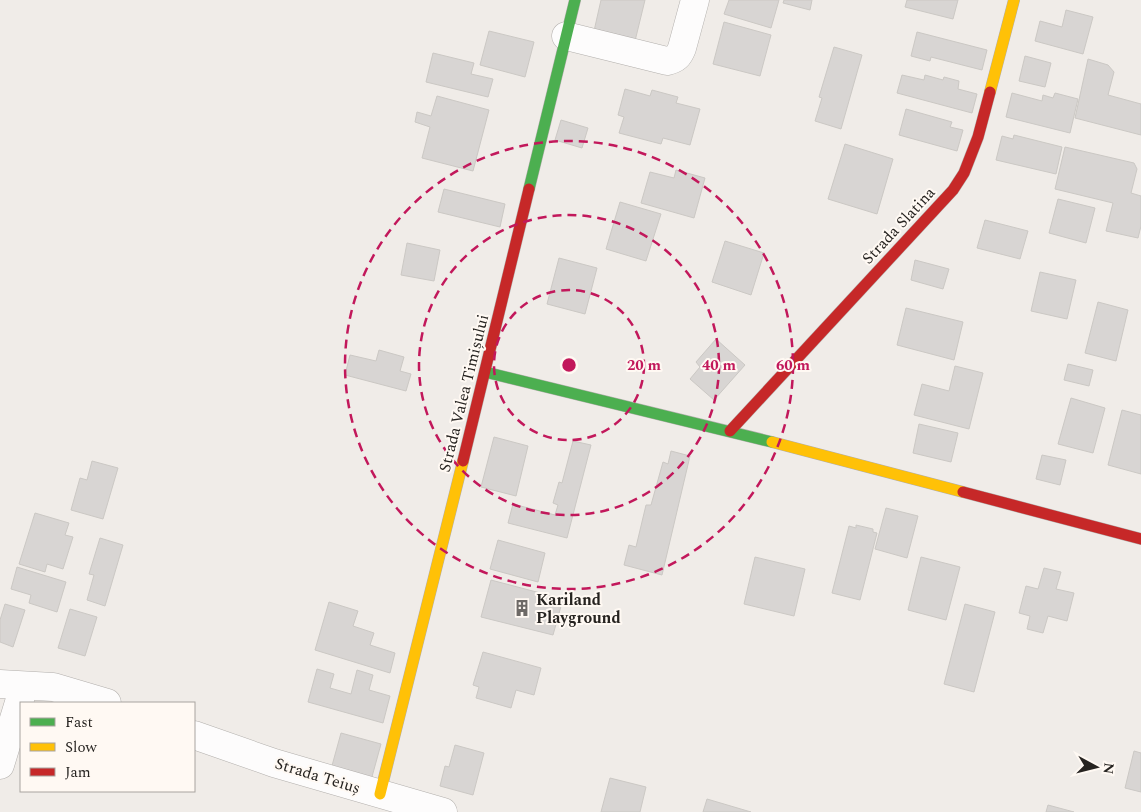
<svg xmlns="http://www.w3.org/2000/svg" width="1141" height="812" font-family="Spectral,serif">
	<rect width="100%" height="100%" fill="#f0ece8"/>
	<!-- building -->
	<g fill="#d8d5d3" stroke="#cbc8c4">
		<path d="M601,0H645L635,41L594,31Z"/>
		<path d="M729,0H779L771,28L724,14Z"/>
		<path d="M784,0H812L810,10L783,3Z"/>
		<path d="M907,0H958L953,19L905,7Z"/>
		<path d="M1066,10L1093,17L1083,54L1035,41L1040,21L1062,27Z"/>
		<path d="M724,22L771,35L760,76L713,64Z"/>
		<path d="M489,31L534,42L525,77L480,65Z"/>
		<path d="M917,32L987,50L982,70L931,57L930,61L911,56Z"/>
		<path d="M834,47L862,55L841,129L815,121L822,98L819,97Z"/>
		<path d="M433,53L474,63L471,74L493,79L488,97L426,82Z"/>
		<path d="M1025,56L1051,63L1045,87L1019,81Z"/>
		<path d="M1088,59L1108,65L1114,72L1108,95L1141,104V135L1075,118Z"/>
		<path d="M902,75L924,80L925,75L943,80L944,77L959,81L958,89L977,94L972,113L897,93Z"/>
		<path d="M625,89L650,96L652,90L678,97L676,103L700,109L690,145L663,138L661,144L619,133L624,117L618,115Z"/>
		<path d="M1012,93L1042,101L1043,95L1053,98L1055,93L1078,99L1070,133L1006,117Z"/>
		<path d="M437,96L489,110L473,171L422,158L430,127L415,122L417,112L431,116Z"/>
		<path d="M906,109L952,122L950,127L963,130L957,151L899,135Z"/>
		<path d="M561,120L588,128L582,148L555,140Z"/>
		<path d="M1014,135L1062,147L1056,174L996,160L1002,136L1013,139Z"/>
		<path d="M845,144L893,159L877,214L828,199Z"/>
		<path d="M1065,147L1134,163L1137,169L1131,193L1141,196V226L1138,238L1106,231L1113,203L1055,189Z"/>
		<path d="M676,170L705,178L694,218L641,203L650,172L674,178Z"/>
		<path d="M444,189L505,204L500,227L438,212Z"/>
		<path d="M1058,199L1095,208L1086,243L1049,233Z"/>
		<path d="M620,202L661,214L646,261L606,249Z"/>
		<path d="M985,220L1028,231L1020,259L977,248Z"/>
		<path d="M725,241L764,253L751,295L712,282Z"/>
		<path d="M407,243L440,250L434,281L401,275Z"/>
		<path d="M559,258L597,268L585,314L547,304Z"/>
		<path d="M915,260L949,269L943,289L911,280Z"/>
		<path d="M1040,272L1076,280L1067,319L1031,311Z"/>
		<path d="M1098,302L1128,310L1116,361L1085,353Z"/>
		<path d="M906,308L963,322L954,360L897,345Z"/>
		<path d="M716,339L745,365L714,400L690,379L700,367L696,362Z"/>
		<path d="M379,350L404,357L400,371L411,374L406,391L345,375L350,355L376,361Z"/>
		<path d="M1068,364L1093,370L1089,386L1064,380Z"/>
		<path d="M955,366L983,373L969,429L914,415L922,384L949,391Z"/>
		<path d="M1071,398L1105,408L1093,453L1058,444Z"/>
		<path d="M1122,410L1141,415V474L1108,465Z"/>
		<path d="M919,424L958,433L951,462L913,453Z"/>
		<path d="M494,437L528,446L516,496L481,487Z"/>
		<path d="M573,441L591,445L567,538L508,523L513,504L555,515L558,505L553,503L559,482L562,483Z"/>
		<path d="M671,451L690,456L662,575L624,565L629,545L636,547L646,505H651L663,462L668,464Z"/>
		<path d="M1042,455L1066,460L1060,485L1036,479Z"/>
		<path d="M92,461L118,468L103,519L71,510L80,478L87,480Z"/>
		<path d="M886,508L918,516L907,558L875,549Z"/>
		<path d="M35,513L69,523L65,535L73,537L63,569L47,564L45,572L19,564Z"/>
		<path d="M856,525L873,529V532L877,533L860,600L832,593L849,526L856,528Z"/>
		<path d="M100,538L123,545L105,606L87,600L94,575L89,574Z"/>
		<path d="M498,540L545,553L538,582L490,569Z"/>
		<path d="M755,557L805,569L794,616L744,604Z"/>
		<path d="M921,557L960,567L946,620L908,610Z"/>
		<path d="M17,567L66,582L57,612L29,603L31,595L11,589Z"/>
		<path d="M1044,568L1061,572L1056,589L1074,593L1067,621L1048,616L1043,633L1027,629L1030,616L1019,613L1026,586L1038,589Z"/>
		<path d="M491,580L563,599L553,635L481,617Z"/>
		<path d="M329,602L358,611L353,626L374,633L370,645L395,653L390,673L315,650Z"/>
		<path d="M5,604L25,610L13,647L0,642V620Z"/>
		<path d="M965,604L995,612L974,692L944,684Z"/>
		<path d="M70,609L97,617L85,656L58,648Z"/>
		<path d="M483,652L541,668L534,695L516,690L511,708L476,698L479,687L473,685Z"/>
		<path d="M317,669L334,674L330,688L351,694L357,670L373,675L369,690L390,696L383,723L308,702Z"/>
		<path d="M341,733L381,744L370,784L330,773Z"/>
		<path d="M455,745L484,753L473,795L440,786L445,766L449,767Z"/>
		<path d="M1134,751L1141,753V792L1125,788Z"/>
		<path d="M610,778L646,787L640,812H601Z"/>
		<path d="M707,799L751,812H703Z"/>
		<path d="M1048,805L1074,812H1046Z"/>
	</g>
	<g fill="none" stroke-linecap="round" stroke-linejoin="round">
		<!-- street casing -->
		<g stroke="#b2afac" stroke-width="29">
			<g id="street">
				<path d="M566,36L667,61C676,59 679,56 682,48L695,0"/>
				<path d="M0,684L53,687L107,703"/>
				<path d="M194,735L274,763L443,812"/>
				<path d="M0,765L24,686"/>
			</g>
		</g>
		<!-- fast casing -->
		<g stroke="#b2afac" stroke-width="12">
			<g id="fast">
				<path d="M529,189L575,0"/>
				<path d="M485,372L772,442"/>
			</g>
		</g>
		<!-- slow casing -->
		<g stroke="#b2afac" stroke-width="12">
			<g id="slow">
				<path d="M990,92L1014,0"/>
				<path d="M772,442L963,492"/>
				<path d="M380,794L463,461"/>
			</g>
		</g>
		<!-- jam casing -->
		<g stroke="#b2afac" stroke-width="12">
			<g id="jam">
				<path d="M730,431L953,190L964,173L978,137L990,92"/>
				<path d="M463,461L529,189"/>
				<path d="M963,492L1141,539"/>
			</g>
		</g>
		<!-- street -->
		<use href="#street" stroke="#fdfcfc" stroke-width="28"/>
		<!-- fast -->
		<use href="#fast" stroke="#4caf50" stroke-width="11"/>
		<!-- slow -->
		<use href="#slow" stroke="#ffc107" stroke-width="11"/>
		<!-- jam -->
		<use href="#jam" stroke="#c62828" stroke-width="11"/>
	</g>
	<!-- distance rings -->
	<g fill="none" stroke="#c2185b" stroke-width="2.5" stroke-dasharray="9 6">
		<circle cx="569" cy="365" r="75"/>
		<circle cx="569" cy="365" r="150"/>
		<circle cx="569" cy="365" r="224"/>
	</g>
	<!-- icons -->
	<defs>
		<g id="building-bare" transform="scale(1.35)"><path d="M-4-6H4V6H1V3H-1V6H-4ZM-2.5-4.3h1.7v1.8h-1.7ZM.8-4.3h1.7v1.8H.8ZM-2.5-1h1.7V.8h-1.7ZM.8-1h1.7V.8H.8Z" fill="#6d6966" stroke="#fff9f3" stroke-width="2.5" paint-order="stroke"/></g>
	</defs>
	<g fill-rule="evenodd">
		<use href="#building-bare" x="522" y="608"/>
	</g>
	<g text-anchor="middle" stroke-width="4" stroke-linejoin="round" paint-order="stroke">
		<!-- street labels -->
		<g font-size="16" fill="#262320" stroke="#fff9f3">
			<text transform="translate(898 225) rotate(-47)" y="6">Strada Slatina</text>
			<text transform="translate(463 393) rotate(-76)" y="6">Strada Valea Timișului</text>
			<text transform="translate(318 775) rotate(17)" y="6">Strada Teiuș</text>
		</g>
		<!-- poi labels -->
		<g font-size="16" font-weight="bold" fill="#262320" stroke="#fff9f3" text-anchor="start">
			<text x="536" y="605">Kariland<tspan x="536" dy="18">Playground</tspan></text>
		</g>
	</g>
	<circle cx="569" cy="365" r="8" fill="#c2185b" stroke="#fff9f3" stroke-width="2.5"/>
	<g font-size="15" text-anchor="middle" font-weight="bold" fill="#c2185b" stroke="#fff9f3" stroke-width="4" stroke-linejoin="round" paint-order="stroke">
		<text x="644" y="370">20 m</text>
		<text x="719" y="370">40 m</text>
		<text x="793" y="370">60 m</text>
	</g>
	<!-- legend -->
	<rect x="20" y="702" width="175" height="90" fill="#fff9f3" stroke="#a8a39f"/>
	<rect x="30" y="718" width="25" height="8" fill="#4caf50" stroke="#a8a39f"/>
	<text x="65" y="727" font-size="15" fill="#262320">Fast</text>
	<rect x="30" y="743" width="25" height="8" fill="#ffc107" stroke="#a8a39f"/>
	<text x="65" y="752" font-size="15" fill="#262320">Slow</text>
	<rect x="30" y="768" width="25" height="8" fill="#c62828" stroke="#a8a39f"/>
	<text x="65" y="777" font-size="15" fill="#262320">Jam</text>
	<!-- north arrow -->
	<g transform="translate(1096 767) rotate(97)" stroke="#fff9f3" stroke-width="4" paint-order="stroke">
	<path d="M0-4L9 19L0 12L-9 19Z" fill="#262320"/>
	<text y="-8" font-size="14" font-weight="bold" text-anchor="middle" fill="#262320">N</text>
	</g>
</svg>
